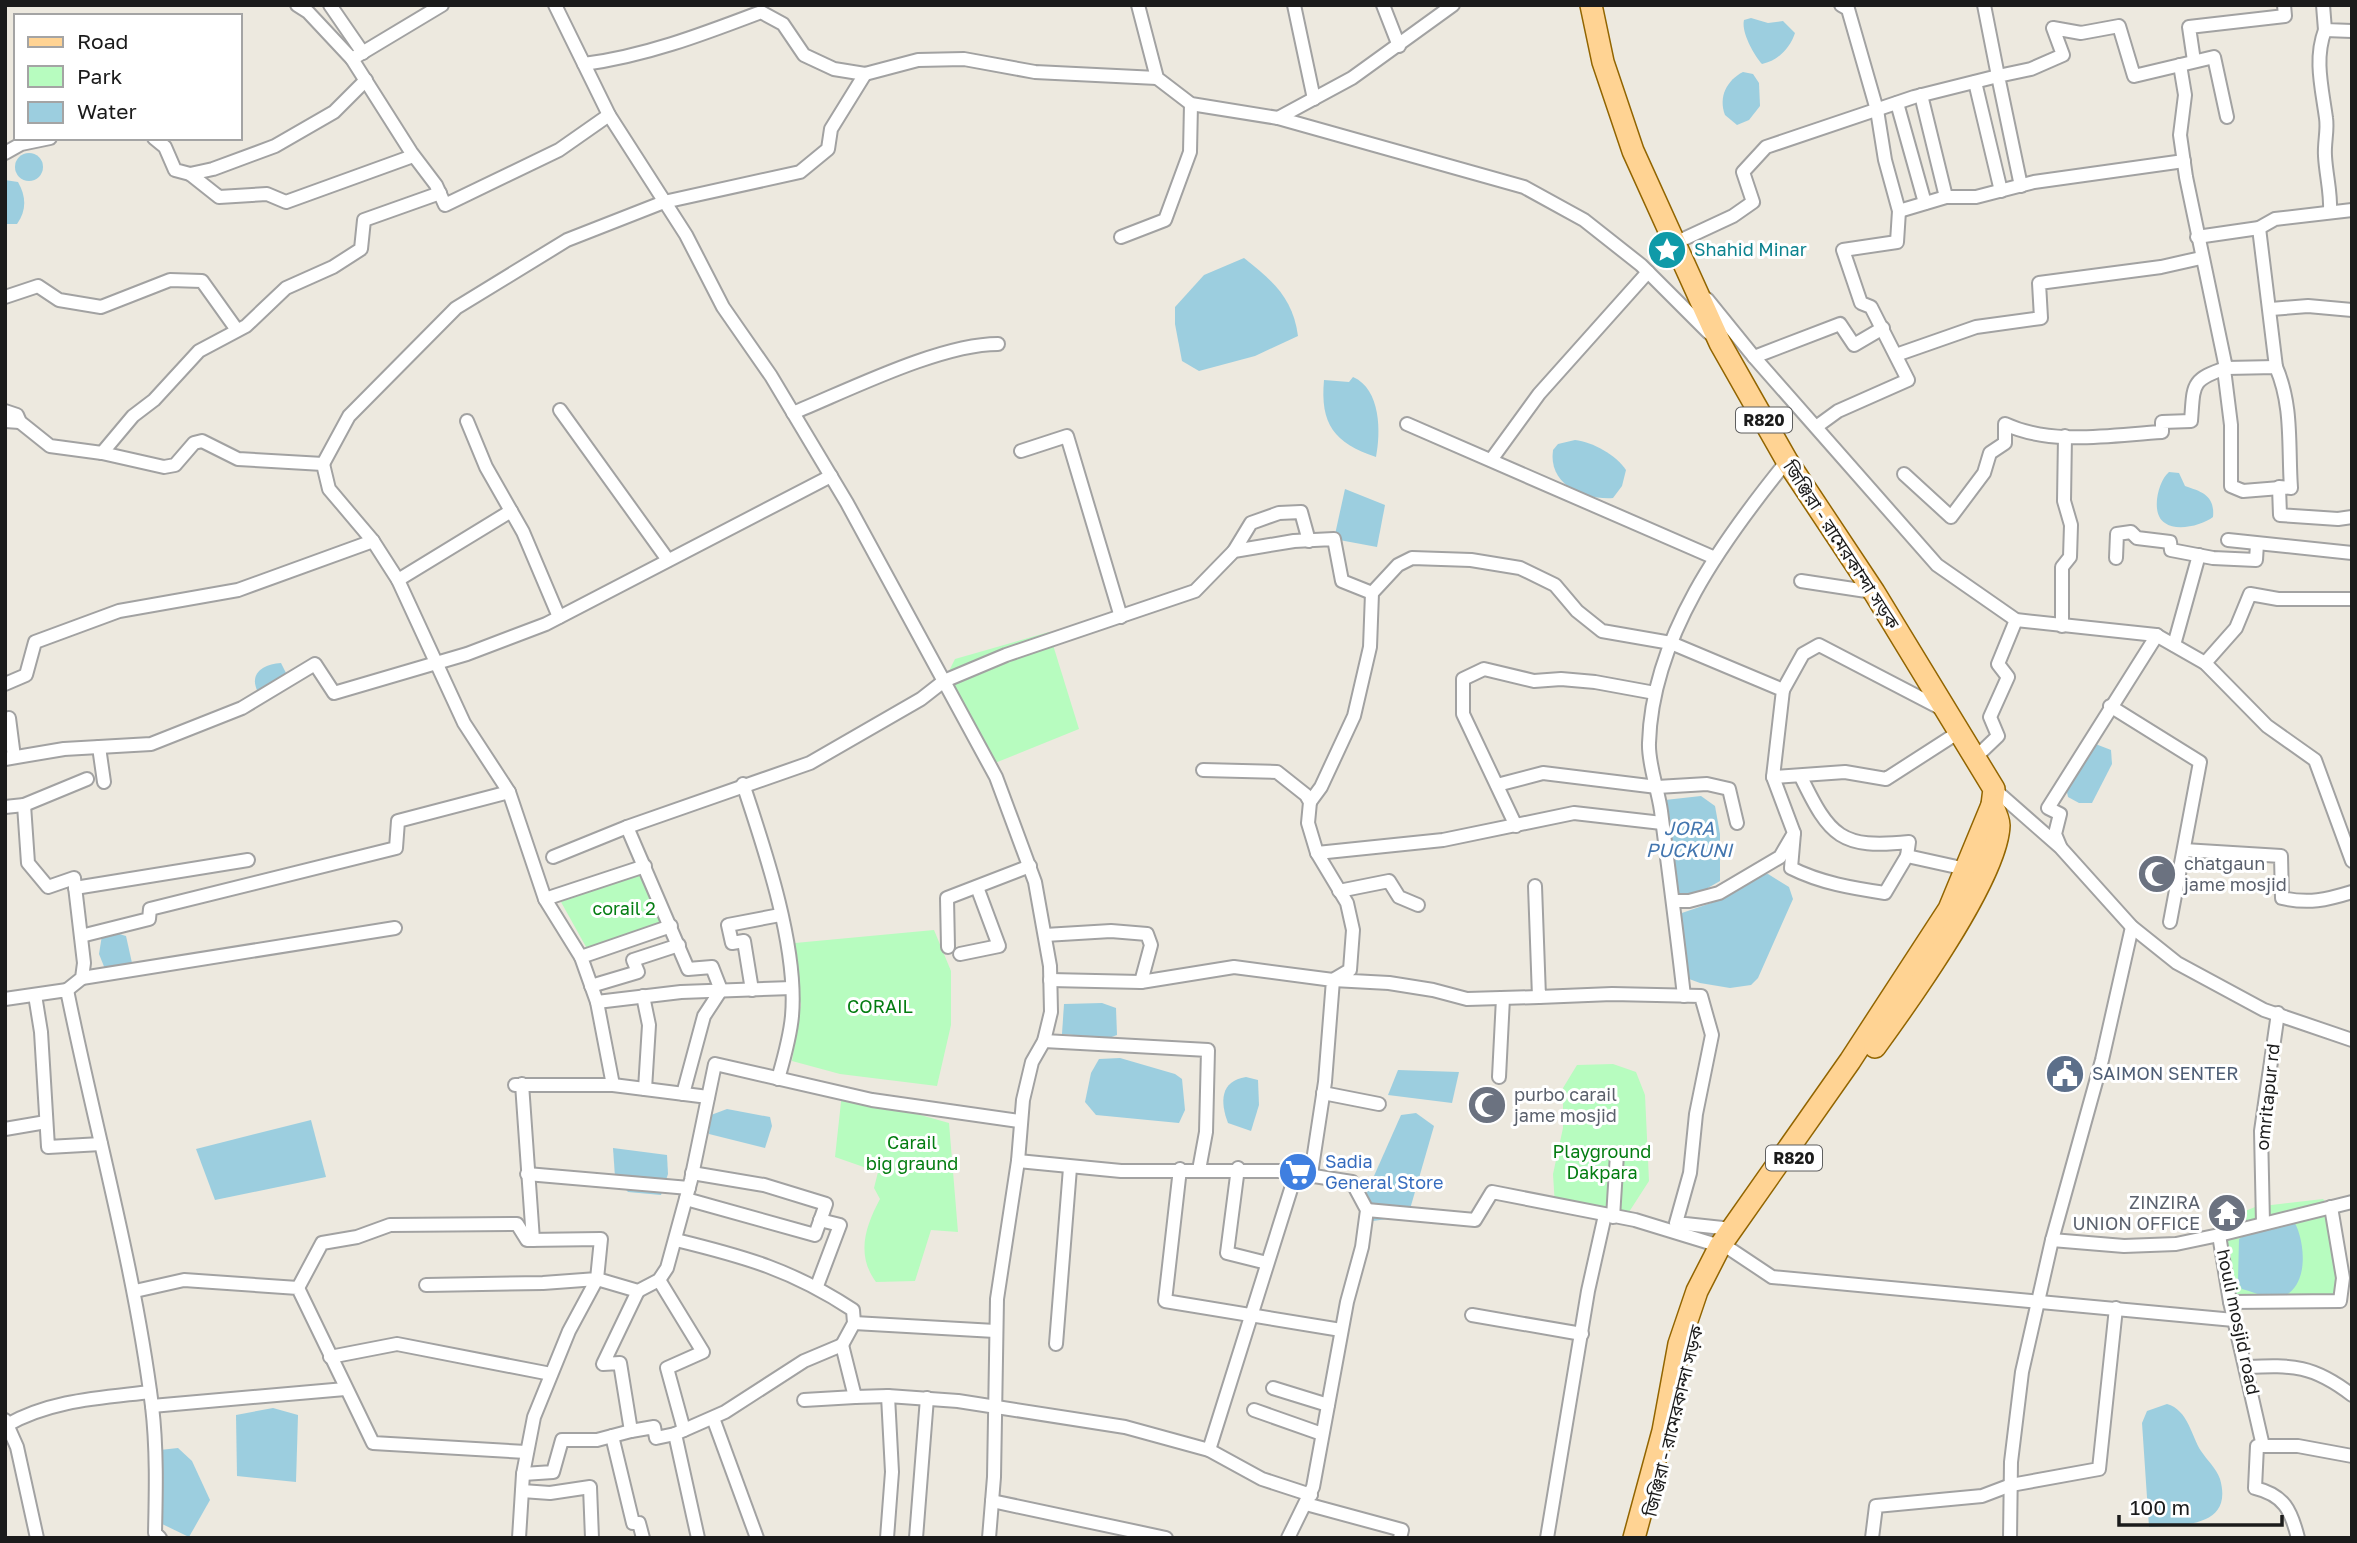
<svg xmlns="http://www.w3.org/2000/svg" width="2357" height="1543" font-family="'Golos Text','Noto Sans Bengali',sans-serif">
	<rect width="100%" height="100%" fill="#ede9df"/>
	<!-- park -->
	<g fill="#b7fcbf">
		<path d="M1049,632L1079,729L990,765L944,681L955,659Z"/>
		<path d="M645,866L671,926L590,954L561,902Z"/>
		<path d="M934,930L951,971V1025L937,1086L840,1074L792,1061L801,1004L790,973L795,943Z"/>
		<path d="M1613,1064L1636,1072L1645,1095L1649,1181L1629,1212L1555,1206L1553,1174L1563,1128V1088L1577,1065Z"/>
		<path d="M842,1093L949,1123L958,1232L931,1230L915,1281L876,1282C856,1255 865,1227 880,1199L874,1188L878,1172L835,1157Z"/>
		<path d="M2323,1199C2349,1224 2340,1270 2334,1302C2305,1311 2258,1314 2232,1295L2219,1235L2238,1214L2255,1207Z"/>
	</g>
	<!-- water -->
	<g fill="#9ccedf">
		<path d="M1751,18L1768,23L1783,21L1795,33C1790,48 1778,61 1762,64C1754,55 1741,32 1744,20Z"/>
		<path d="M1743,72L1753,74L1759,83L1760,106L1749,120L1737,125L1725,115C1718,97 1727,80 1743,72Z"/>
		<circle cx="29" cy="167" r="14"/>
		<path d="M5,180L18,182C26,196 27,210 17,224H5Z"/>
		<path d="M1244,258C1273,281 1293,298 1298,336L1255,356L1199,371L1182,361L1175,324V307L1204,275Z"/>
		<path d="M1353,377C1381,389 1381,433 1376,457C1334,443 1320,424 1324,380L1349,382Z"/>
		<path d="M1575,440C1593,442 1616,455 1626,470L1622,486L1613,498C1584,500 1548,485 1553,450L1558,444Z"/>
		<path d="M2169,472L2179,473L2185,486C2203,492 2215,496 2213,517C2203,525 2177,532 2165,523C2150,514 2158,481 2169,472Z"/>
		<path d="M1345,489L1385,505L1377,547L1334,539Z"/>
		<path d="M281,663L287,675L258,692C248,673 264,664 281,663Z"/>
		<path d="M2093,743L2111,750L2112,764L2092,803H2079L2068,797L2066,787Z"/>
		<path d="M1701,796L1715,806L1720,834V881L1699,893L1678,899L1663,874L1656,801Z"/>
		<path d="M1768,874L1789,887L1793,899L1758,978L1751,985L1730,988L1700,983L1681,976L1672,949L1676,915L1714,902L1757,875Z"/>
		<path d="M103,929L126,936L134,972L109,979L99,954Z"/>
		<path d="M1102,1003L1116,1008L1117,1035L1109,1038L1062,1034L1064,1004Z"/>
		<path d="M1120,1058L1175,1074L1182,1079L1185,1110L1179,1123L1096,1115L1085,1102L1091,1073L1099,1059Z"/>
		<path d="M1398,1070L1459,1072L1452,1103L1388,1095Z"/>
		<path d="M1246,1077L1258,1080L1259,1105L1251,1131L1228,1123C1220,1102 1220,1081 1246,1077Z"/>
		<path d="M727,1109L770,1117L772,1126L765,1148L709,1134L711,1115Z"/>
		<path d="M1416,1113L1434,1126L1408,1216L1373,1221L1362,1203L1401,1115Z"/>
		<path d="M311,1120L326,1177L215,1200L196,1149Z"/>
		<path d="M613,1148L667,1155L668,1174L661,1195L628,1192L615,1177Z"/>
		<path d="M2292,1218C2306,1238 2311,1291 2278,1298C2269,1300 2252,1291 2242,1289L2238,1281L2239,1239L2248,1233Z"/>
		<path d="M2167,1404C2188,1410 2191,1435 2201,1451C2207,1460 2216,1468 2220,1479C2234,1528 2181,1525 2149,1527L2142,1423L2147,1411Z"/>
		<path d="M273,1408L298,1415L296,1482L237,1476L236,1415Z"/>
		<path d="M178,1448L192,1461L210,1500L189,1537L158,1522L160,1450Z"/>
	</g>
	<g fill="none" stroke-linecap="round" stroke-linejoin="round">
		<!-- street casing -->
		<g stroke="#a2a2a2" stroke-width="16">
			<g id="street">
				<path d="M297,5L308,12L352,59L442,5"/>
				<path d="M330,5L363,53"/>
				<path d="M555,5L609,115L686,235L723,307L771,376L847,503L996,777L1035,882L1050,966L1051,1012L1044,1041L1032,1062L1023,1100L1018,1161L997,1299L994,1477L989,1538"/>
				<path d="M1138,5L1157,78L1191,104L1278,118L1524,187L1584,220L1641,265L1709,333"/>
				<path d="M1294,5L1314,99"/>
				<path d="M1383,5L1399,46"/>
				<path d="M1841,5L1848,9L1877,110L1885,160L1899,211L1946,197H1976L2034,182L2184,161"/>
				<path d="M2323,5L2325,30L2352,31"/>
				<path d="M2325,30C2314,59 2322,88 2326,118C2328,130 2324,143 2325,156C2326,175 2331,192 2330,211"/>
				<path d="M352,59L411,152L436,185L445,205L559,150L609,115"/>
				<path d="M2194,61L2189,27L2285,16L2284,5"/>
				<path d="M584,64C646,56 703,34 761,12L783,24L804,55L834,69L865,74L918,60L964,59L1035,72L1157,78"/>
				<path d="M2180,65L2185,95L2180,135L2186,177L2226,368L2276,367C2293,406 2288,446 2291,488L2279,487L2280,515L2338,519L2352,517"/>
				<path d="M1975,82L2001,191"/>
				<path d="M1921,95L1946,197"/>
				<path d="M1897,103L1925,203"/>
				<path d="M1278,118L1352,78L1453,5"/>
				<path d="M154,138L165,147L175,170L190,174L213,169L275,146L334,112L366,80"/>
				<path d="M5,153L21,144L50,138"/>
				<path d="M190,174L219,197L267,194L286,202L413,156"/>
				<path d="M2021,186L1998,76L2031,69L2063,55L2053,28L2081,33L2119,26L2134,76L2214,57L2227,117"/>
				<path d="M2259,228L2276,367"/>
				<path d="M1121,237L1165,220L1190,152L1191,104"/>
				<path d="M2197,237L2259,228L2275,219L2352,210"/>
				<path d="M1675,243L1733,216L1753,202L1743,172L1766,147L1914,97L1998,76L1984,5"/>
				<path d="M5,297L38,286L59,300L101,307L170,280L202,281L237,330"/>
				<path d="M1707,299L1754,357L1937,565L2016,620L2156,635L2205,663L2267,726L2315,760L2352,861"/>
				<path d="M2271,309L2308,306L2352,310"/>
				<path d="M1896,355L1976,327L2041,318L2039,283L2161,267L2201,258"/>
				<path d="M1754,357L1840,324L1854,345L1883,328"/>
				<path d="M2224,369L2231,425V486L2243,491L2280,488"/>
				<path d="M560,410L668,560"/>
				<path d="M5,411L17,415L20,422L50,446L102,453L164,467L175,465L194,443L202,441L238,459L323,464L329,489L373,541L398,580L464,723L509,792L545,899"/>
				<path d="M793,413C849,390 940,344 998,344"/>
				<path d="M5,421L20,422"/>
				<path d="M467,421L486,467L523,532L559,617"/>
				<path d="M1407,424L1715,558"/>
				<path d="M1816,427L1838,411L1908,380L1871,307L1861,303L1843,250L1897,242L1899,211"/>
				<path d="M1021,451L1067,436L1121,617"/>
				<path d="M102,453L133,416L154,400L199,351L246,326L286,288L333,267L361,249L364,220L440,193"/>
				<path d="M1491,460L1539,394L1648,272"/>
				<path d="M323,464L349,416L456,308L567,240L664,202L800,172L828,149L831,129L865,74"/>
				<path d="M1904,474L1951,517L1984,473L1990,453L2005,443V424C2052,446 2111,435 2162,432V422L2191,421C2194,385 2190,380 2226,368"/>
				<path d="M2228,540L2352,553"/>
				<path d="M1234,551L1251,523L1279,513L1301,512L1309,541"/>
				<path d="M2116,558L2117,534L2131,532L2137,538L2170,542L2171,550L2213,558L2256,560L2257,544"/>
				<path d="M398,580L511,511"/>
				<path d="M1801,581L1873,592"/>
				<path d="M2062,626V567L2070,557L2071,525L2064,501L2065,436"/>
				<path d="M2174,645L2199,555"/>
				<path d="M2205,663L2236,628L2250,594L2278,599H2352"/>
				<path d="M5,684L26,675L35,642L119,611L238,590L373,541"/>
				<path d="M1783,690L1803,654L1819,645L1942,709"/>
				<path d="M2110,706L2200,762L2170,922"/>
				<path d="M9,718L14,757"/>
				<path d="M99,747L104,782"/>
				<path d="M1976,757L1998,736L1990,717L2008,677L1998,664L2016,620"/>
				<path d="M5,759L64,749L151,744L242,708L315,664L334,693L467,654L546,624L831,476"/>
				<path d="M1203,770L1277,772L1306,795L1310,802L1308,823L1317,853L1347,903L1353,930L1350,970L1333,980L1389,983L1433,990L1467,999L1539,997"/>
				<path d="M1801,777C1830,837 1841,849 1909,842L1907,856"/>
				<path d="M743,784C765,850 798,947 792,1016C790,1038 784,1058 778,1079"/>
				<path d="M1497,785L1543,773L1657,787L1707,784L1729,789L1737,823"/>
				<path d="M1994,789L2060,847L2132,927L2177,963L2264,1010L2352,1040"/>
				<path d="M1310,802L1321,787L1354,716L1370,647L1372,593L1398,565L1412,558L1471,560L1520,568L1555,585L1577,611L1602,631L1671,643L1783,690L1773,777L1845,772L1886,779L1959,732"/>
				<path d="M24,805L28,863L48,887L74,878L84,963L82,978L67,990"/>
				<path d="M5,807L24,805L87,779"/>
				<path d="M1516,826L1463,714V679L1484,669L1534,681L1561,679L1595,682L1655,693"/>
				<path d="M1794,833L1791,868C1821,883 1852,888 1885,893L1907,856L1966,869"/>
				<path d="M2060,846L2055,834L2060,814L2048,808L2157,635"/>
				<path d="M2184,850L2281,856L2282,898C2309,904 2326,900 2352,892"/>
				<path d="M1317,853L1443,840L1574,813L1662,823"/>
				<path d="M553,857L627,827"/>
				<path d="M1535,886L1539,997L1612,994L1701,996L1712,1035L1696,1114L1690,1173L1676,1223L1732,1229"/>
				<path d="M75,888L248,860"/>
				<path d="M1339,891L1389,881L1399,897L1418,905"/>
				<path d="M1673,901H1689L1719,893L1780,857L1794,833L1773,777"/>
				<path d="M1045,935L1111,931L1147,934L1151,945L1141,982"/>
				<path d="M81,936L149,919L150,909L396,848L398,821L509,792"/>
				<path d="M948,947L947,898L1030,866"/>
				<path d="M960,954L999,946L977,887"/>
				<path d="M581,957L545,899L645,866"/>
				<path d="M82,978L395,928"/>
				<path d="M1050,980L1141,982L1234,967L1333,980L1325,1082L1311,1174"/>
				<path d="M591,986L638,972L633,960L679,945"/>
				<path d="M752,990L744,941L732,943L728,925L780,915"/>
				<path d="M35,995L41,1032L48,1147L101,1144"/>
				<path d="M643,996L649,1025L645,1089"/>
				<path d="M1684,996C1677,934 1669,873 1661,811C1658,789 1648,764 1649,743C1652,637 1723,540 1787,461"/>
				<path d="M5,999L67,990C95,1129 134,1264 152,1406C157,1448 156,1491 155,1533L160,1538"/>
				<path d="M597,1002L581,957L671,926"/>
				<path d="M1044,1041L1208,1050L1206,1132L1199,1170"/>
				<path d="M1499,1077L1503,998"/>
				<path d="M522,1084L533,1240"/>
				<path d="M515,1085H613L708,1097"/>
				<path d="M613,1085L597,1002L681,992L792,988"/>
				<path d="M1323,1093L1379,1104"/>
				<path d="M683,1094L704,1016L721,990L712,967L688,969L627,827L810,763L921,699L944,681L1006,655L1195,591L1234,551L1294,541L1334,539L1342,581L1372,593"/>
				<path d="M5,1129L46,1122"/>
				<path d="M1018,1161L1121,1171H1282L1352,1182L1367,1210L1362,1247L1347,1302L1313,1487L1288,1538"/>
				<path d="M1238,1168L1227,1253L1267,1263"/>
				<path d="M1180,1169L1165,1301L1341,1330"/>
				<path d="M527,1174L689,1188"/>
				<path d="M686,1199L815,1235L826,1204L764,1185L692,1173"/>
				<path d="M2352,1202L2219,1235L2230,1302L2263,1446H2298L2352,1456"/>
				<path d="M1367,1210L1475,1220L1492,1192L1635,1220L1720,1246"/>
				<path d="M1613,1217L1617,1154"/>
				<path d="M2263,1223L2261,1131L2278,1013"/>
				<path d="M676,1240C746,1257 792,1270 853,1310L854,1323L842,1345"/>
				<path d="M2052,1240L2124,1246L2176,1244L2219,1235"/>
				<path d="M1730,1249L1772,1277L2234,1320"/>
				<path d="M659,1280L703,1352L667,1368L684,1430"/>
				<path d="M817,1286L840,1225L820,1220"/>
				<path d="M298,1288L322,1243L357,1237L390,1225L517,1224L527,1240L601,1239L597,1279L543,1283L426,1285"/>
				<path d="M135,1291L184,1280L298,1288L373,1443L526,1452"/>
				<path d="M638,1291L603,1364L620,1363L631,1431L654,1427L656,1438L675,1434"/>
				<path d="M2230,1302L2340,1301L2343,1278L2331,1207"/>
				<path d="M1472,1315L1582,1334"/>
				<path d="M854,1323L995,1331"/>
				<path d="M1056,1344L1070,1168"/>
				<path d="M330,1357L397,1344L551,1374"/>
				<path d="M2247,1367C2293,1365 2313,1365 2352,1395"/>
				<path d="M1273,1388L1328,1405"/>
				<path d="M804,1400L855,1397"/>
				<path d="M152,1406L345,1389"/>
				<path d="M1254,1410L1322,1434"/>
				<path d="M713,1418L757,1538"/>
				<path d="M5,1420L17,1447L37,1538"/>
				<path d="M7,1425C51,1400 100,1398 150,1392"/>
				<path d="M612,1436L633,1523H639L643,1538"/>
				<path d="M2263,1446H2257L2255,1488C2284,1495 2291,1510 2298,1538"/>
				<path d="M1209,1450L1296,1173"/>
				<path d="M523,1474L553,1472L562,1440H597L631,1431"/>
				<path d="M522,1491L550,1493L590,1487L592,1538"/>
				<path d="M992,1501L1166,1538"/>
				<path d="M1306,1504L1402,1530L1400,1538"/>
				<path d="M519,1538L523,1474L534,1417L569,1331L597,1279L638,1291L659,1280L667,1268L691,1180L715,1064L872,1100L1019,1121"/>
				<path d="M698,1538L675,1434L725,1412L804,1361L842,1345L855,1397L888,1396"/>
				<path d="M887,1538L892,1472L888,1396L958,1401L1125,1427L1209,1450L1262,1479L1311,1495"/>
				<path d="M916,1538L927,1398"/>
				<path d="M1547,1538L1588,1291L1605,1215"/>
				<path d="M1872,1538L1876,1506L1982,1496L2011,1485L2099,1469L2116,1308"/>
				<path d="M2010,1538L2011,1462L2022,1372L2052,1240L2102,1060L2132,927"/>
			</g>
		</g>
		<!-- primary casing -->
		<g stroke="#926500" stroke-width="24">
			<g id="primary">
				<path d="M1591,5L1603,62L1633,151L1720,343L1787,461L1874,592L1994,789L1992,805L1949,909L1850,1061L1720,1246L1697,1291L1679,1344L1663,1431L1634,1538"/>
				<path d="M1875,1047C1907,1003 1998,877 1999,825C1999,819 1995,811 1992,805"/>
			</g>
		</g>
		<!-- street -->
		<use href="#street" stroke="#fff" stroke-width="12"/>
		<!-- primary -->
		<use href="#primary" stroke="#ffd393" stroke-width="21"/>
	</g>
	<!-- icons -->
	<defs>
		<g id="sight-disc" transform="scale(2.0125)"><circle r="9.5" fill="#0f9aa8" stroke="#fff"/><path d="M0-6L1.8-2.2L6-1.7L2.9 1.2L3.7 5.4L0 3.3L-3.7 5.4L-2.9 1.2L-6-1.7L-1.8-2.2Z" fill="#fff"/></g>
		<g id="mosque-disc" transform="scale(2.0125)"><circle r="9.5" fill="#6b7280" stroke="#fff"/><path d="M3.5-4.9A6 6 0 1 0 3.5 4.9A5 5 0 1 1 3.5-4.9Z" fill="#fff"/></g>
		<g id="civic-disc" transform="scale(2.0125)"><circle r="9.5" fill="#5c6f8a" stroke="#fff"/><path d="M-.6-6.5H3V-4.5H.6V-3L4-1V1h2V6H-6V1h2V-1L-.6-3ZM-1.2 2.5V6h2.4V2.5Z" fill="#fff"/></g>
		<g id="supermarket-disc" transform="scale(2.0125)"><circle r="9.5" fill="#3f7fe0" stroke="#fff"/><path d="M-6-5.5h2.5l.6 2H6L4.5 2H-2.5L-4.4-4H-6ZM-1.5 3.2a1.3 1.3 0 1 0 .1 0ZM3 3.2a1.3 1.3 0 1 0 .1 0Z" fill="#fff"/></g>
		<g id="temple-disc" transform="scale(2.0125)"><circle r="9.5" fill="#6b7280" stroke="#fff"/><path d="M0-6L5-2H3V0L6.5 2.5H4V6H1.5V3h-3V6H-4V2.5H-6.5L-3 0V-2H-5Z" fill="#fff"/></g>
	</defs>
	<g fill-rule="evenodd">
		<use href="#sight-disc" x="1667" y="250"/>
		<use href="#mosque-disc" x="2157" y="874"/>
		<use href="#civic-disc" x="2065" y="1074"/>
		<use href="#mosque-disc" x="1487" y="1105"/>
		<use href="#supermarket-disc" x="1298" y="1172"/>
		<use href="#temple-disc" x="2227" y="1213"/>
	</g>
	<g text-anchor="middle" stroke-width="6" stroke-linejoin="round" paint-order="stroke">
		<!-- shield labels -->
		<g fill="#fff" stroke="#5f5f5f" stroke-width="2">
			<rect x="1736" y="407.5" width="56" height="25" rx="5"/>
			<rect x="1766" y="1145.5" width="56" height="25" rx="5"/>
		</g>
		<g font-size="16" font-weight="bold" fill="#1b1b1b">
			<text x="1764" y="426">R820</text>
			<text x="1794" y="1164">R820</text>
		</g>
		<!-- culture labels -->
		<g font-size="18" fill="#0d838f" stroke="#fff" text-anchor="start">
			<text x="1694" y="256">Shahid Minar</text>
		</g>
		<!-- street labels -->
		<g font-size="18" fill="#1b1b1b" stroke="#fff">
			<text transform="translate(1841 545) rotate(57)" y="6">জিঞ্জিরা - রামেরকান্দা সড়ক</text>
			<text transform="translate(2268 1097) rotate(-84)" y="6">omritapur rd</text>
			<text transform="translate(2238 1322) rotate(78)" y="6">houli mosjid road</text>
			<text transform="translate(1674 1421) rotate(-76)" y="6">জিঞ্জিরা - রামেরকান্দা সড়ক</text>
		</g>
		<!-- worship labels -->
		<g font-size="18" fill="#5b616d" stroke="#fff" text-anchor="start">
			<text x="2184" y="870">chatgaun<tspan x="2184" dy="21">jame mosjid</tspan></text>
			<text x="1514" y="1101">purbo carail<tspan x="1514" dy="21">jame mosjid</tspan></text>
			<text x="2200" y="1209" text-anchor="end">ZINZIRA<tspan x="2200" dy="21">UNION OFFICE</tspan></text>
		</g>
		<!-- park labels -->
		<g font-size="18" fill="#047d12" stroke="#fff">
			<text x="624" y="915">corail 2</text>
			<text x="880" y="1013">CORAIL</text>
			<text x="912" y="1149">Carail<tspan x="912" dy="21">big graund</tspan></text>
			<text x="1602" y="1158">Playground<tspan x="1602" dy="21">Dakpara</tspan></text>
		</g>
		<!-- service labels -->
		<g font-size="18" fill="#4e5e75" stroke="#fff" text-anchor="start">
			<text x="2092" y="1080">SAIMON SENTER</text>
		</g>
		<!-- shop labels -->
		<g font-size="18" fill="#366cbe" stroke="#fff" text-anchor="start">
			<text x="1325" y="1168">Sadia<tspan x="1325" dy="21">General Store</tspan></text>
		</g>
		<!-- water labels -->
		<g font-size="19" font-style="italic" fill="#4376af" stroke="#fff">
			<text x="1689" y="835">JORA<tspan x="1689" dy="22">PUCKUNI</tspan></text>
		</g>
	</g>
	<!-- border -->
	<rect width="2357" height="1543" fill="none" stroke="#1b1b1b" stroke-width="14"/>
	<!-- legend -->
	<rect x="14" y="14" width="228" height="126" fill="#ffffff" stroke="#a4a4a4" stroke-width="2"/>
	<rect x="28" y="37" width="35" height="10" fill="#ffd393" stroke="#a4a4a4" stroke-width="2"/>
	<text x="77" y="49" font-size="21" fill="#1b1b1b">Road</text>
	<rect x="28" y="66" width="35" height="21" fill="#b7fcbf" stroke="#a4a4a4" stroke-width="2"/>
	<text x="77" y="84" font-size="21" fill="#1b1b1b">Park</text>
	<rect x="28" y="102" width="35" height="21" fill="#9ccedf" stroke="#a4a4a4" stroke-width="2"/>
	<text x="77" y="119" font-size="21" fill="#1b1b1b">Water</text>
	<!-- scale -->
	<path d="M2119 1515v10h163v-10" fill="none" stroke="#1b1b1b" stroke-width="3.5"/>
	<text x="2130" y="1515" font-size="21" fill="#1b1b1b" stroke="#ffffff" stroke-width="5" paint-order="stroke">100 m</text>
</svg>
